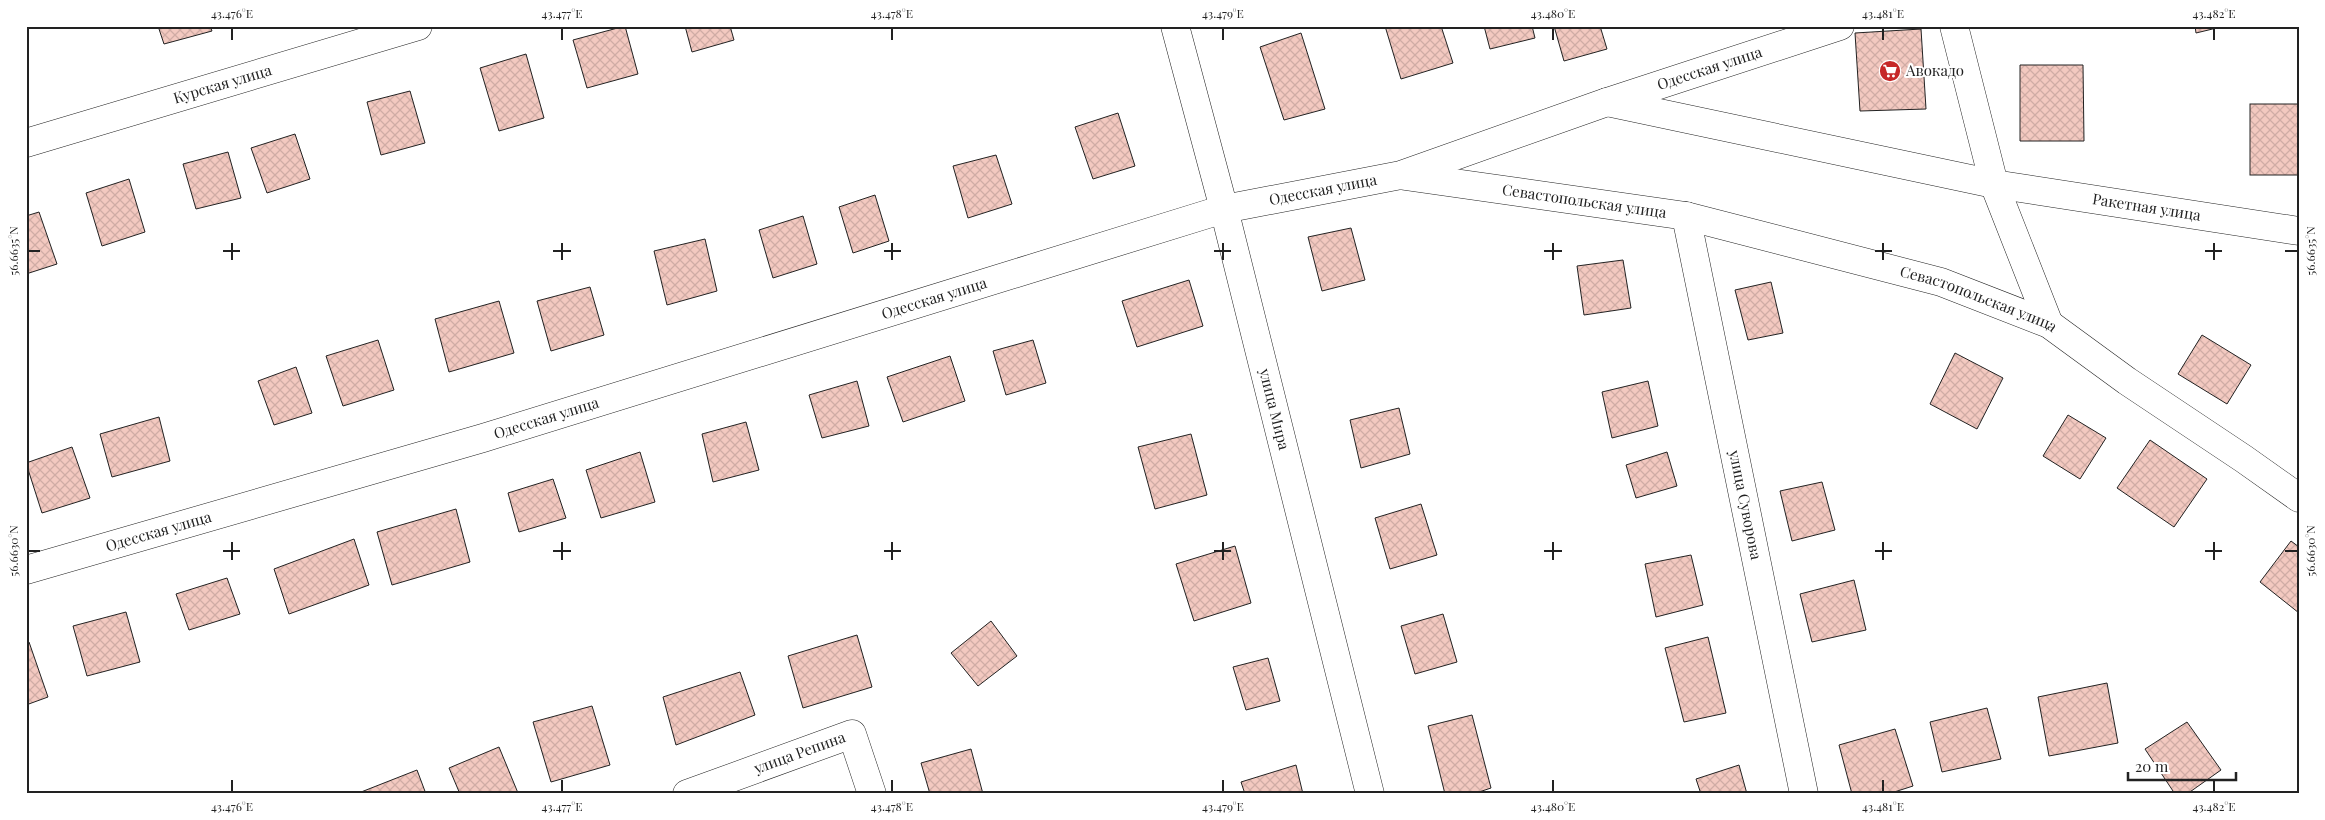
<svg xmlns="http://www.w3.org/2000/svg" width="2325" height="820" font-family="'Playfair Display',serif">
	<defs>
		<pattern id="building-cross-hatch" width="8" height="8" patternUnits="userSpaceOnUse" patternTransform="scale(1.25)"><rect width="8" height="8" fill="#f3c9c0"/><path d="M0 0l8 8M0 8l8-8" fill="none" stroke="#d0aca5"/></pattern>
	</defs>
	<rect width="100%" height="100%" fill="#fff"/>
	<!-- building -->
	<g fill="url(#building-cross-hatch)" stroke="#222">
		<path d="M158,26H210L212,31L164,44Z"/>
		<path d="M625,26L638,74L587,88L573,40Z"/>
		<path d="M685,26H730L734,40L692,52Z"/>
		<path d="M1385,26H1441L1453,63L1401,79Z"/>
		<path d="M1484,26H1532L1535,38L1490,49Z"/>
		<path d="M1554,26H1600L1607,49L1564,61Z"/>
		<path d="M2195,26H2225L2196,33Z"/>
		<path d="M1921,29L1926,109L1860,111L1855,33Z"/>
		<path d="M1301,33L1325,109L1284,120L1260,47Z"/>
		<path d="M526,54L544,118L499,131L480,68Z"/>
		<path d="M2020,65H2083L2084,141H2020Z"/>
		<path d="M410,91L425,143L381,155L367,102Z"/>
		<rect x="2250" y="104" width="49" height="71"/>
		<path d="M1118,113L1135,166L1093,179L1075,127Z"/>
		<path d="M295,134L310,179L267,193L251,148Z"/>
		<path d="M228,152L241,198L196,209L183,164Z"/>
		<path d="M996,155L1012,204L968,218L953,166Z"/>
		<path d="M129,179L145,232L102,246L86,193Z"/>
		<path d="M875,195L889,241L853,253L839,207Z"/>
		<path d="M39,212L57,264L26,274V216Z"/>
		<path d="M803,216L817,264L773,278L759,230Z"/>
		<path d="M1351,228L1365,280L1322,291L1308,237Z"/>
		<path d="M705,239L717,291L667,305L654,251Z"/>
		<path d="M1623,260L1631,308L1584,315L1577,266Z"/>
		<path d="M1189,280L1203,326L1137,347L1122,301Z"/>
		<path d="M1771,282L1783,333L1748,340L1735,290Z"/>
		<path d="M590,287L604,335L551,351L537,301Z"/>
		<path d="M499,301L514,353L449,372L435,319Z"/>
		<path d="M2202,335L2251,365L2227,404L2178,374Z"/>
		<path d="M378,340L394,390L343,406L326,356Z"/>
		<path d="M1033,340L1046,383L1006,395L993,351Z"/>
		<path d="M1955,353L2003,378L1977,429L1930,404Z"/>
		<path d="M950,356L965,401L903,422L887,377Z"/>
		<path d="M296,367L312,413L274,425L258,381Z"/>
		<path d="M857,381L869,426L822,438L809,395Z"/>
		<path d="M1648,381L1658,426L1612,438L1602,392Z"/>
		<path d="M1399,408L1410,454L1361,468L1350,420Z"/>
		<path d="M2068,415L2106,438L2080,479L2043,456Z"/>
		<path d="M159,417L170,461L112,477L100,434Z"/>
		<path d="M746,422L759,470L713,482L702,434Z"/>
		<path d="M1191,434L1207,495L1155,509L1138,447Z"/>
		<path d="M2150,440L2207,479L2174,527L2117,488Z"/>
		<path d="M72,447L90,498L42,513L26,463Z"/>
		<path d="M640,452L655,502L601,518L586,470Z"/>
		<path d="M1667,452L1677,486L1636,498L1626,465Z"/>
		<path d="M553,479L566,518L519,532L508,493Z"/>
		<path d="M1822,482L1835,530L1792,541L1780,491Z"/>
		<path d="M1421,504L1437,555L1390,569L1375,518Z"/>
		<path d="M456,509L470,562L392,585L377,532Z"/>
		<path d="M354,539L369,585L289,614L274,569Z"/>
		<path d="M2291,541L2299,547V613L2260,582Z"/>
		<path d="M1235,546L1251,603L1194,621L1176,564Z"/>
		<path d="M1691,555L1703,605L1656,617L1645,564Z"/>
		<path d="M227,578L240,614L189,630L176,594Z"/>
		<path d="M1854,580L1866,630L1812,642L1800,594Z"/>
		<path d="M126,612L140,662L87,676L73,626Z"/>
		<path d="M1443,614L1457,662L1415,674L1401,626Z"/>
		<path d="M991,621L1017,656L978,686L951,653Z"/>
		<path d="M857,635L872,687L803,708L788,656Z"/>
		<path d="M1708,637L1726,713L1684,722L1665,648Z"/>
		<path d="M29,642L48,697L26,705V643Z"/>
		<path d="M1268,658L1280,701L1246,710L1233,667Z"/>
		<path d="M740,672L755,715L676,745L663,697Z"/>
		<path d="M2107,683L2118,743L2049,756L2038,697Z"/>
		<path d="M592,706L610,765L551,782L533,722Z"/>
		<path d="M1987,708L2001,759L1942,772L1930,722Z"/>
		<path d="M1472,715L1491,788L1473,794H1445L1428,726Z"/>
		<path d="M2187,722L2221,770L2187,794H2175L2145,749Z"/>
		<path d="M1895,729L1913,786L1888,794H1852L1839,745Z"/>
		<path d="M499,747L518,793L460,794L449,768Z"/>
		<path d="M971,749L983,794H930L921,763Z"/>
		<path d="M1296,765L1303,794H1245L1241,782Z"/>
		<path d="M1739,765L1747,794H1701L1696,779Z"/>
		<path d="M417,770L426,794H356Z"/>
	</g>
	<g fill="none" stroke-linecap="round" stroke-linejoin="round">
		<!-- minor casing -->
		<g stroke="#222" stroke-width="29">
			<g id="minor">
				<path id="s1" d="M1175,26L1224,209L1370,794"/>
				<path d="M1954,26L1994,184L2049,324"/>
				<path id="s2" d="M1607,102L1994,184L2299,231"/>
				<path id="s3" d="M26,143L418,26"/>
				<path id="s4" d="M1405,176L1686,216L1941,282L2049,324L2127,381L2244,459L2299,498"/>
				<path id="s5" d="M1686,216L1804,794"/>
				<path id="s6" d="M26,570L483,438L1224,209L1401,175L1607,102L1840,26"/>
				<path id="s7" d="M687,794L852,734L872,794"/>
			</g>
		</g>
		<!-- minor -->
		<use href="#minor" stroke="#fff" stroke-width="28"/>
	</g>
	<!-- ticks -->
	<path fill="none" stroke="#222" stroke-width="2" d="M232,28V40M562,28V40M892,28V40M1223,28V40M1553,28V40M1883,28V40M2214,28V40M232,243V260M562,243V260M892,243V260M1223,243V260M1553,243V260M1883,243V260M2214,243V260M28,251H40M223,251H240M553,251H571M884,251H901M1214,251H1231M1544,251H1562M1875,251H1892M2205,251H2222M2285,251H2298M232,542V560M562,542V560M892,542V560M1223,542V560M1553,542V560M1883,542V560M2214,542V560M28,551H40M223,551H240M553,551H571M884,551H901M1214,551H1231M1544,551H1562M1875,551H1892M2205,551H2222M2285,551H2298M232,780V792M562,780V792M892,780V792M1223,780V792M1553,780V792M1883,780V792M2214,780V792"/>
	<!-- icons -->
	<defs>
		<g id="supermarket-disc" transform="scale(1.125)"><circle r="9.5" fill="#c62828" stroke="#fff"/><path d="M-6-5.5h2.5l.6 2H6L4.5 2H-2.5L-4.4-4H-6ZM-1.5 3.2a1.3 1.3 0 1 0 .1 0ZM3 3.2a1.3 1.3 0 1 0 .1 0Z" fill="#fff"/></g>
	</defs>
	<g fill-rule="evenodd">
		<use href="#supermarket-disc" x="1890" y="71"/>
	</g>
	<g text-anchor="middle" stroke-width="4" stroke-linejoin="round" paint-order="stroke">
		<!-- street labels -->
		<g font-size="15" fill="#222" stroke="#fff">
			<text dy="5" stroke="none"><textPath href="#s6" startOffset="1758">Одесская улица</textPath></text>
			<text dy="5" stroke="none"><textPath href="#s3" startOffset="205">Курская улица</textPath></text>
			<text dy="5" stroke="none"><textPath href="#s6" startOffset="1352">Одесская улица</textPath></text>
			<text dy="5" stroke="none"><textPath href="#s4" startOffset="181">Севастопольская улица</textPath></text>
			<text dy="5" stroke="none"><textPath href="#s2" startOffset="550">Ракетная улица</textPath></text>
			<text dy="5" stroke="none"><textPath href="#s6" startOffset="948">Одесская улица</textPath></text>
			<text dy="5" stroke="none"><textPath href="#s4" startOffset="588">Севастопольская улица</textPath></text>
			<text dy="5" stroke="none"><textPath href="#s1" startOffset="396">улица Мира</textPath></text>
			<text dy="5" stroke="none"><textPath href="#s6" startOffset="542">Одесская улица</textPath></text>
			<text dy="5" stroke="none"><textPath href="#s5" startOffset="295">улица Суворова</textPath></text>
			<text dy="5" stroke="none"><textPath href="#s6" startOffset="138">Одесская улица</textPath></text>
			<text dy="5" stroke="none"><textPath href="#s7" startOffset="120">улица Репина</textPath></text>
		</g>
		<!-- poi labels -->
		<g font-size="15" fill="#222" stroke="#fff" text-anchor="start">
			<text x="1906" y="76">Авокадо</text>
		</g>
	</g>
	<!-- border -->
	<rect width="2325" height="820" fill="none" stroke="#ffffff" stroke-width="55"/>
	<!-- scale -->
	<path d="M2128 772v8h108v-8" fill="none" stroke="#222222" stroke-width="2.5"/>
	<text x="2135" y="772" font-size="15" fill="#222222" stroke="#ffffff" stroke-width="4" paint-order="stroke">20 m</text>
	<rect x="28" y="28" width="2270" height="764" fill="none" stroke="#222" stroke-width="2"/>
	<g font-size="12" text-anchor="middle" fill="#222">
		<text x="232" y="18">43.476°E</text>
		<text x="562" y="18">43.477°E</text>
		<text x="892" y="18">43.478°E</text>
		<text x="1223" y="18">43.479°E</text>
		<text x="1553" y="18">43.480°E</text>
		<text x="1883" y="18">43.481°E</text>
		<text x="2214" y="18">43.482°E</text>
		<text transform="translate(14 251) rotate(-90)" y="4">56.6635°N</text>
		<text transform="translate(2311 251) rotate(-90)" y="4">56.6635°N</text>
		<text transform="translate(14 551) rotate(-90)" y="4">56.6630°N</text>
		<text transform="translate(2311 551) rotate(-90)" y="4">56.6630°N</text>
		<text x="232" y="811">43.476°E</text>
		<text x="562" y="811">43.477°E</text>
		<text x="892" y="811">43.478°E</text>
		<text x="1223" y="811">43.479°E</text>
		<text x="1553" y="811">43.480°E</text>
		<text x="1883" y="811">43.481°E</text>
		<text x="2214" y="811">43.482°E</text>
	</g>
</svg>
